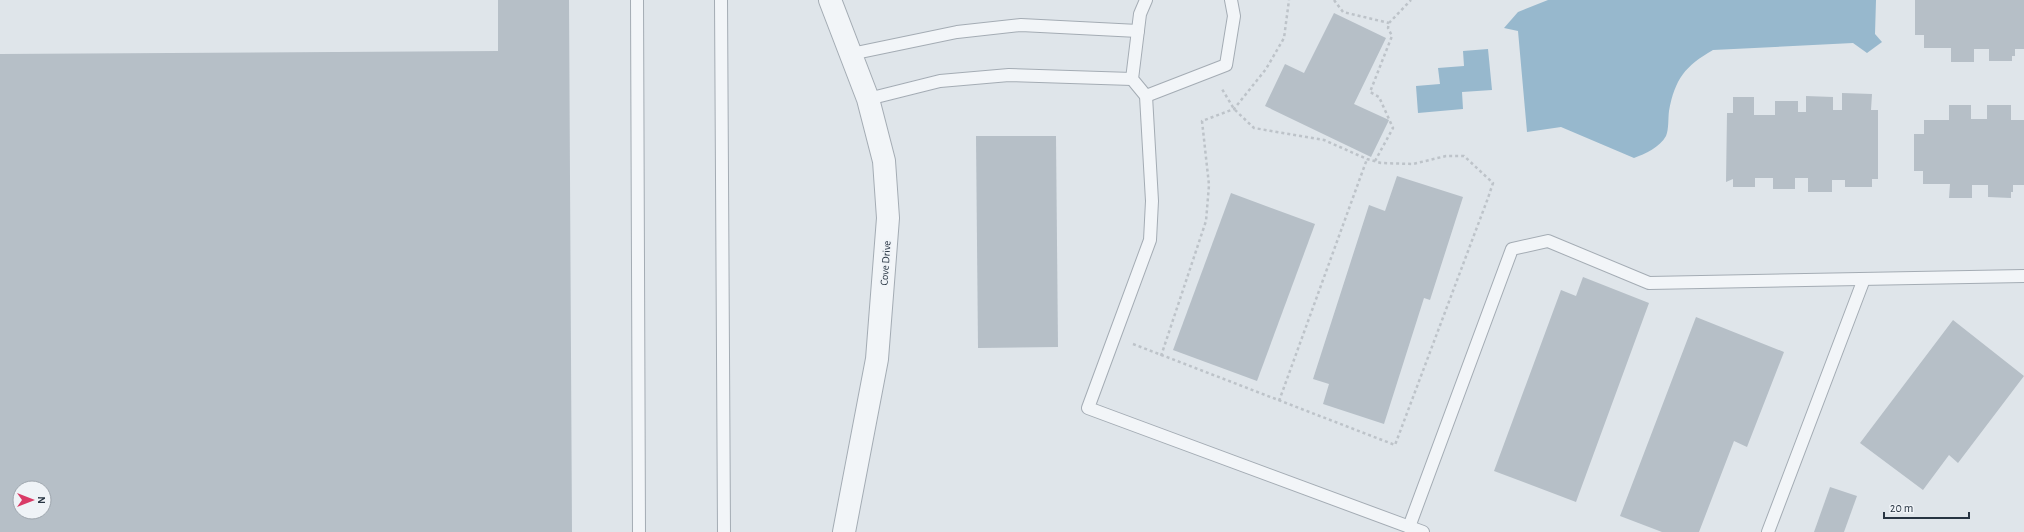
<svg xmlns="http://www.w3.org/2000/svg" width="2024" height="532" font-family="'Alegreya Sans',sans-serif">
	<rect width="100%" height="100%" fill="#dfe5ea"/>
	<!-- water -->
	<g fill="#97b8cd">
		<path d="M1548,0H1876L1875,34L1882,42L1867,53L1853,43L1713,50C1685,66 1675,79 1669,111C1668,118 1669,129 1666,136C1660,147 1645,154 1634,158L1561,127L1527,132L1518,31L1504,28L1518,12Z"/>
		<path d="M1488,49L1492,90L1462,92L1463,109L1418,113L1416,86L1440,84L1438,68L1464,66L1463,51Z"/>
	</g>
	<!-- building -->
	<g fill="#b6bfc7" fill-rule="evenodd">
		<path d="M498,0H569L572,532H0V54L498,51ZM20,488H44V512H20Z"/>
		<path d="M1915,0H2024V49H2015V56H2012V61H1989V49H1974V62H1951V48H1924V35H1915Z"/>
		<path d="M1334,13L1386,38L1354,104L1389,120L1371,157L1265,106L1285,64L1304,73Z"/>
		<path d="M1842,93L1872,94L1871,110H1878V179H1872V187H1845V180H1832V192H1808V178H1795V189H1773V178H1755V187H1733V179L1726,182L1727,113H1733V97H1754V115H1775V101H1798V112H1806V96L1833,97V110H1842Z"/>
		<path d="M1949,105H1971V119H1987V105H2011V120H2024V185H2013V192H2011V198L1988,197V185H1972V198H1949L1950,184H1923V171H1914V134H1924V120H1949Z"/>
		<path d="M976,136H1056L1058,347L978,348Z"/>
		<path d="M1397,176L1463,197L1430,300L1424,298L1384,424L1323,404L1329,384L1313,379L1369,205L1385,211Z"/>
		<path d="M1231,193L1315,224L1257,381L1173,350Z"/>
		<path d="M1583,277L1649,303L1576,502L1494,471L1561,290L1576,296Z"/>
		<path d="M1696,317L1784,352L1747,447L1734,441L1699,532H1662L1620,516Z"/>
		<path d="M1953,320L2024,376L1958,463L1949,455L1923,490L1860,443Z"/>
		<path d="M1830,487L1857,496L1844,532H1814Z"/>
	</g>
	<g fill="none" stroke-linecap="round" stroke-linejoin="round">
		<!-- service casing -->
		<g stroke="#a4acb4" stroke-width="14">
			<g id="service">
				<path d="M637,0L639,532"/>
				<path d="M721,0L724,532"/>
				<path d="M1146,0L1140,14L1132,79L1146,96L1152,201L1150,240L1088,408L1423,532"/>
				<path d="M851,54L957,32L1021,25L1138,31"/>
				<path d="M1146,96L1226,65L1234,16L1231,0"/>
				<path d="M868,99L940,81L1009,75L1132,79"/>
				<path d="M1409,527L1512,249L1548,241L1649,283L2024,276"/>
				<path d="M1768,532L1864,279"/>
			</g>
		</g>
		<!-- minor casing -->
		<g stroke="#a4acb4" stroke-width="24">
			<path id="minor" d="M830,0L868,99L884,161L888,218L877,359L844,532"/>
		</g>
		<!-- path -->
		<g stroke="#bdc3c9" stroke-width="2.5" stroke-dasharray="3 3" stroke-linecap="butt">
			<path d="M1334,0L1343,12L1389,23"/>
			<path d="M1375,161L1393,128L1379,97L1370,92L1392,36L1388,28L1389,23L1411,0"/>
			<path d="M1133,344L1395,445L1488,198L1493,183L1464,156H1446L1413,164L1381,163L1367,159L1324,140L1254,128L1234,109L1222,89"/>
			<path d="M1161,356L1206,221L1209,185L1202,121L1234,109L1266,69L1284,38L1289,0"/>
			<path d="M1279,401L1367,159"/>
		</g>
		<!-- service -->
		<use href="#service" stroke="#f2f5f8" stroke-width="12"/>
		<!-- minor -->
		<use href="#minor" stroke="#f2f5f8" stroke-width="22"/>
	</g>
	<g text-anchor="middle" stroke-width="3.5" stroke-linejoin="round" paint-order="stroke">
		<!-- street labels -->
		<g font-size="11" fill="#273442" stroke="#eff3f7">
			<text transform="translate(885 263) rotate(-86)" y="4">Cove Drive</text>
		</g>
	</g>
	<!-- north arrow -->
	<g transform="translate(32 500) rotate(90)"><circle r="19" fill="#eff3f7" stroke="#9fa7af"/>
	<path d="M0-3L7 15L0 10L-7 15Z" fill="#d93a66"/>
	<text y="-6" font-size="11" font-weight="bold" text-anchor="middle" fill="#273442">N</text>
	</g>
	<!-- scale -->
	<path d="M1884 512v6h85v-6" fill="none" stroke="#273442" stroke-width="2"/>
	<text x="1890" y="512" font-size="12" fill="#273442" stroke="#eff3f7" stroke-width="3" paint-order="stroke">20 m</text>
</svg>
